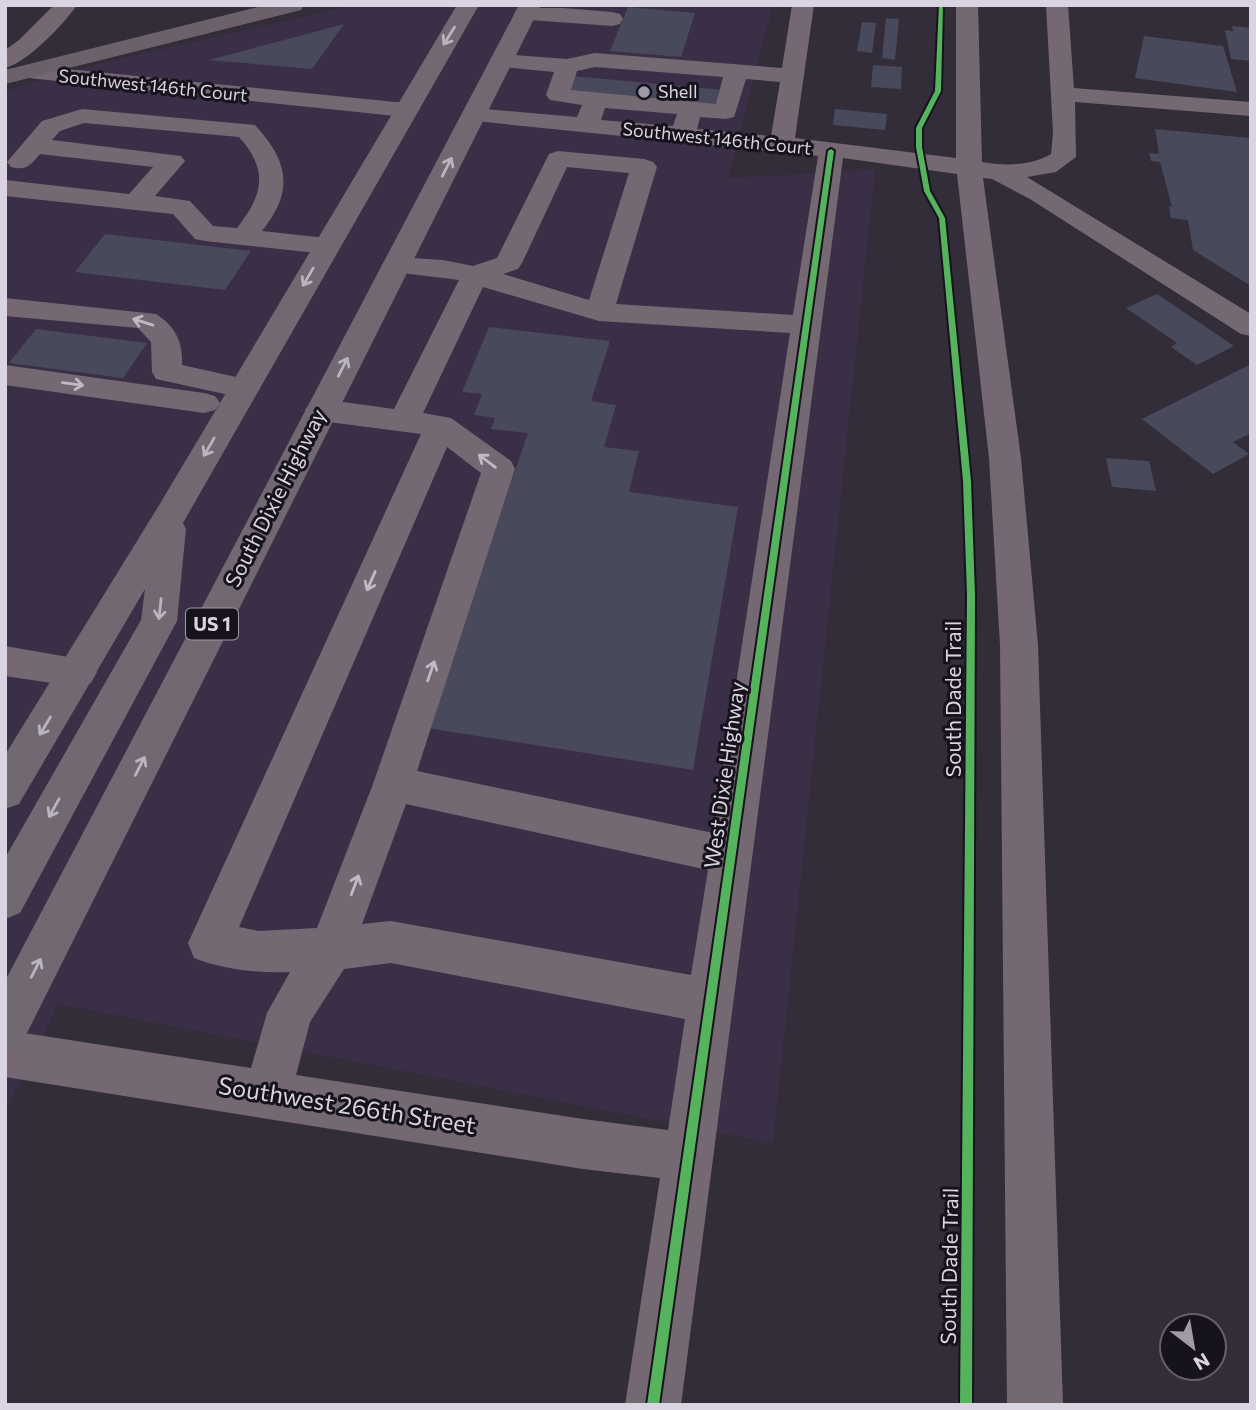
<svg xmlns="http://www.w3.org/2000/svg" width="1256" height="1410" font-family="Commissioner,sans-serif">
	<rect width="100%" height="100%" fill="#322d38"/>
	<!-- built -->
	<path fill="#3b2f48" d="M355,5H773L728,178L875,170L773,1143L58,1004L5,1113V91L94,65Z"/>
	<!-- building -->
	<g fill="#48495b">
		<path d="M628,7L695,13L681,57L610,51Z"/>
		<path d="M886,18L899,19L895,60L882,58Z"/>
		<path d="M862,22L876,23L872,53L857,51Z"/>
		<path d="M344,24L312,69L209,60Z"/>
		<path d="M1232,26L1251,28V61L1231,59L1225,30L1233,31Z"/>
		<path d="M1144,36L1223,46L1237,92L1135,78Z"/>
		<path d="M873,65L902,67L901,89L871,87Z"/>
		<path d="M572,76L723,90L718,107L565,93Z"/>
		<path d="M835,109L887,114L885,130L833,125Z"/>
		<path d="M1155,129L1251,138V286L1193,250L1188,220L1171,218L1169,206L1172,207L1160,162L1151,161L1149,153L1159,154Z"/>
		<path d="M105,234L251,251L225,290L75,272Z"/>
		<path d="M1157,294L1234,346L1197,365L1171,347L1177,343L1126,308Z"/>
		<path d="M489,327L610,341L591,401L616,405L604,447L639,451L629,492L738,507L693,770L427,728L528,433L491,429L495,418L474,415L482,394L462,392Z"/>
		<path d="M36,329L147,343L123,378L9,363Z"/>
		<path d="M1251,364V433L1233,442L1249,454L1213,474L1142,419Z"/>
		<path d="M1106,458L1149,461L1156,491L1112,487Z"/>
	</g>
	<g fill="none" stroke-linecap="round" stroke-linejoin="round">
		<!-- minor -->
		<g fill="#746972" fill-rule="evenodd">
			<path d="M54,5H77C63,25 28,62 5,68V50L19,40Z"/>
			<path d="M792,5H814L795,138L956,158V5H978L982,162C1004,166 1031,166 1051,154L1053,133L1046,5H1068L1074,88L1251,102V116L1075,102L1076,157L1056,172L1027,177L1251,314V336L1241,334L1030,199L992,179L983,178L1021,458L1038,645L1063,1405H1007L1000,645L989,458L957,174L843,158L681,1405H625L660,1178L583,1169L5,1077V1030L251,1068L267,1013L290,972C257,973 225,970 194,958L188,943L421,434L321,421L310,417L305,410L310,403L321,399L394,409L459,280L386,271L382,265L386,259L396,257L443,260L473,266L497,258L549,154L558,151L644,159L653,162L657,167L616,304L793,315L818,156L465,120L462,115L465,110L474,108L577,117L582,105L550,100L546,95L554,72L494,66L491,61L494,56L502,54L567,59L595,53L782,68ZM595,67L723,77L716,104L571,90L577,71ZM746,79L780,82L771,136L697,129L700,117L726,119L734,117ZM605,108L677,114L673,126L601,120ZM567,167L629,173L589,300L503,274L518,269L522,263ZM483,287L599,321L790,333L713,833L417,771L515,469L511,461L451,418L423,413ZM447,447L481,473L373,784L317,928L258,931L239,927ZM406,804L708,870L691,975L391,921L362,924ZM391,963L685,1019L668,1130L583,1119L296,1075L310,1022L344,969Z"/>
			<path d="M525,8H563L612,12L620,14L623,19L620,24L612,26L517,19L514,14L517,9Z"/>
			<path d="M27,65L405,103L413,105L417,110L413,115L405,117L19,77L15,72L19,67Z"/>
			<path d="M82,109L255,125C289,162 294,191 262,231L326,238L336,240L340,246L336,252L326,254L205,241L195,239L173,214L5,196V180L129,194L153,167L40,154C31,165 26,171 11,167L7,162L42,121ZM84,123L239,137C270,171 262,196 237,228L213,226L190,201L155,196L185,161L181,156L52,140L60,131Z"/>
			<path d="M5,298L156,314C176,327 183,342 182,365L254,381L258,388L254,395L243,398L156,379L152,372L151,342L138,328L5,316Z"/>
			<path d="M5,365L204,393L215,396L220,403L215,410L204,413L5,385Z"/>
			<path d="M5,646L91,661L97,672L91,683L78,687L5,676Z"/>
		</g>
		<!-- major -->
		<path fill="#6c616b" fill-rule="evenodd" d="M266,5H304L301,10L5,84V70Z"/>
		<!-- highway -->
		<g fill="#716871" fill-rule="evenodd">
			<path d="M457,5H479L183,523L186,529L177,621L20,913L5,919V858L141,620L145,589L19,804L5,809V755L158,507Z"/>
			<path d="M519,5H541L21,1045L5,1052V981Z"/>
		</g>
		<!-- cycleway casing -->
		<g stroke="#17131d" stroke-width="4">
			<g id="cycleway">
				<path d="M939,5H943L941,91L922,128V147L930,191L945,218L971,481L975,595L972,1405H960L967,595L963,481L939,218L924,191L916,147V128L935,91Z"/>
				<path d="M831,149L834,151L659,1405H647L828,151Z"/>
			</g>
		</g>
		<!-- cycleway -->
		<use href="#cycleway" fill="#56b35d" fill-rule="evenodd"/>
	</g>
	<!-- one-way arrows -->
	<defs><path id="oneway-shaft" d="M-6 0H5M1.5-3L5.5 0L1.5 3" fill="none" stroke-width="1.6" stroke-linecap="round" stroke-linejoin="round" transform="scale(1.75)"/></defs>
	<g stroke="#bab4c0">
		<use href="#oneway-shaft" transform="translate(449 36) rotate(122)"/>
		<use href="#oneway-shaft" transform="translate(447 167) rotate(-63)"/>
		<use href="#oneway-shaft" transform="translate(308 277) rotate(120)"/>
		<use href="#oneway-shaft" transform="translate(343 367) rotate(-63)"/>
		<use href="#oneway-shaft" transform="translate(209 447) rotate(120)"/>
		<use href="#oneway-shaft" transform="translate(160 609) rotate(96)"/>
		<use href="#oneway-shaft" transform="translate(45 726) rotate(121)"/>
		<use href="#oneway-shaft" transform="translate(140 766) rotate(-63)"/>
		<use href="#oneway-shaft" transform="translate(54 808) rotate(119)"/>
		<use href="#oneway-shaft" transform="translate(36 968) rotate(-63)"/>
	</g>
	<g stroke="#c0b9c6">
		<use href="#oneway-shaft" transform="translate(143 322) rotate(-163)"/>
		<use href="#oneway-shaft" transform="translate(73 384) rotate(7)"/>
		<use href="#oneway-shaft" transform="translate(487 461) rotate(-143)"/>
		<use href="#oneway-shaft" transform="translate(371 581) rotate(114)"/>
		<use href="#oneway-shaft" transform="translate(431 671) rotate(-71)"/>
		<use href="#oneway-shaft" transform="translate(355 885) rotate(-69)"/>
	</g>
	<!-- markers -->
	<circle fill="#9f9aa6" stroke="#17131d" stroke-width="2.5" cx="644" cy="92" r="7"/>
	<g text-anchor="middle" stroke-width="6" stroke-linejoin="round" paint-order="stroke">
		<!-- far-street labels -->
		<g font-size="18" fill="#dad4e2" stroke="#17131d">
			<text transform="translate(153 86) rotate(6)" y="6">Southwest 146th Court</text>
			<text transform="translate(717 139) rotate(6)" y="6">Southwest 146th Court</text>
		</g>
		<!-- far-poi labels -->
		<g font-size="18" fill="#dad4e2" stroke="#17131d" text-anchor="start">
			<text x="658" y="98">Shell</text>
		</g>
		<!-- shield labels -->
		<rect fill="#17131d" stroke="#a09aa7" stroke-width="2" x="186" y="608.5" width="52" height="31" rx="5"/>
		<g font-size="19" font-weight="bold" fill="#dad4e2">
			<text x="212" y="631">US 1</text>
		</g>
		<!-- street labels -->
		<g font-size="21" fill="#dad4e2" stroke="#17131d">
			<text transform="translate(276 498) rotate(-63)" y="7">South Dixie Highway</text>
			<text transform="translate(954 699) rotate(-90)" y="7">South Dade Trail</text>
			<text transform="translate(725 775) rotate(-82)" y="7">West Dixie Highway</text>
			<text transform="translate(950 1266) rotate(-89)" y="7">South Dade Trail</text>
		</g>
		<!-- near-street labels -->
		<g font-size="24" fill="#dad4e2" stroke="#17131d">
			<text transform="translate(347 1106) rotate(9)" y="8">Southwest 266th Street</text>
		</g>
	</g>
	<!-- border -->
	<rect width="1256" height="1410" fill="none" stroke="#dad4e2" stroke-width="14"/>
	<!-- north arrow -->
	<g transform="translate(1193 1347) rotate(149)"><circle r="33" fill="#17131d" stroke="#65606c" stroke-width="2"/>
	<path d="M0-5L12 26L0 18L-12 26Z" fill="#9f9aa6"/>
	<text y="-10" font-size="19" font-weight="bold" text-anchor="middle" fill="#dad4e2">N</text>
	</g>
</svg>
